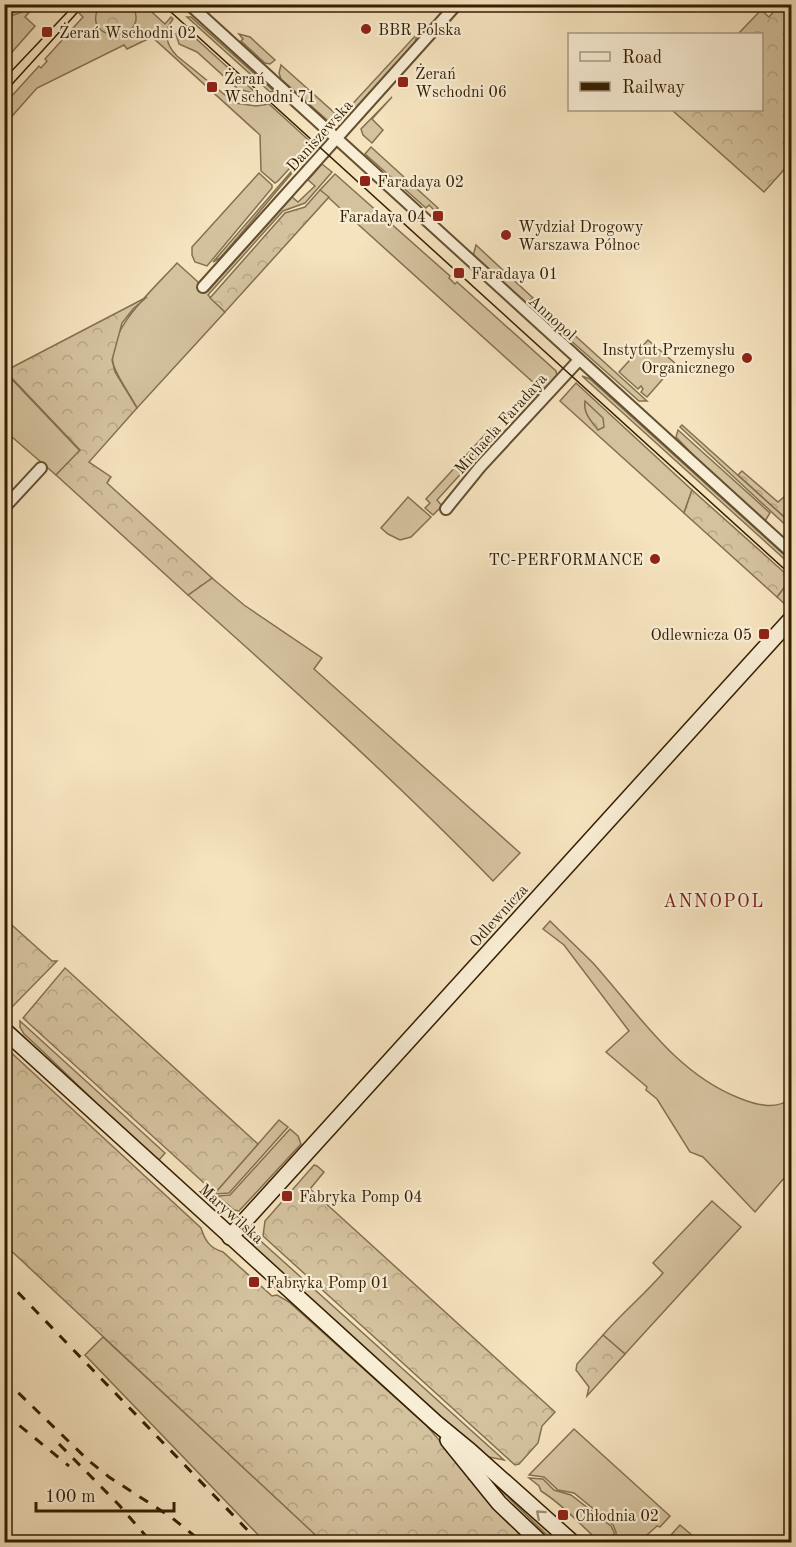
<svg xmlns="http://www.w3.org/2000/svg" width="796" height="1547" font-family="'Old Standard TT',serif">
	<defs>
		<pattern id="forest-crowns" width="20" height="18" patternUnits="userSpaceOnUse" patternTransform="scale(1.5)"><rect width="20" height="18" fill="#d4c29e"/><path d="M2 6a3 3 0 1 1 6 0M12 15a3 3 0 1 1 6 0" fill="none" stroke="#b7a686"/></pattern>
	</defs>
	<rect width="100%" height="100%" fill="#f5e3be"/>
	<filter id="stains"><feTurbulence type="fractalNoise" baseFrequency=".00333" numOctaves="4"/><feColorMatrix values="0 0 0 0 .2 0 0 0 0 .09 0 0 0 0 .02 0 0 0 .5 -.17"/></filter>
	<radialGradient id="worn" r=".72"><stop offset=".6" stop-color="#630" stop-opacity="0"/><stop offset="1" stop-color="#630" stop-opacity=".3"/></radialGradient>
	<!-- grass -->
	<g fill="#d4c29e" stroke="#84704f" stroke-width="1.5">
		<path d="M88,5H144L165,24L171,17L173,19C163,32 166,45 177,56L235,103L256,106L269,104L314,145L310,146L278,181L275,183L261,171L260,135L152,37L127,49L124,45L37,88L5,124V96L9,99L39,66L41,68L47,61L45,59L83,17L79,13Z"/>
		<path d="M33,8L25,17L35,26L5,60V18Z"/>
		<path d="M187,17H191L274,91L270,92Z"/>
		<path d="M181,25L257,94L238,89L197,52L179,44L176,34Z"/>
		<path d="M239,34L250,37L275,60L270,64L265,63L241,41L243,39Z"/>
		<path d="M417,34L415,43L349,118L345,112Z"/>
		<path d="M281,65L338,116L336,119L340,122L327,120L281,79L279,73Z"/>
		<path d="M392,97L372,119L383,130L372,143L363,135L361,129Z"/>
		<path d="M371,147L438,208L435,211L429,205L426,208L365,154Z"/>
		<path d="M309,151H311C280,186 251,223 220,258L213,262Z"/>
		<path d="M322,164L332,172L305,203L283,211L208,295L225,312L137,408C131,396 115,374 113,363C107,328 156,287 177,263L208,291L292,197L298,202L315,186L308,180Z"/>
		<path d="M259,173L272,185V188L207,266L195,262L192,255V247Z"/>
		<path d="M335,174L450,276L449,278L455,284L457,282L556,371L557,375C548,385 540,399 524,396L535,384L320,190Z"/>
		<path d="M476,245L533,298L524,304L473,256Z"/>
		<path d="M538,302L647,401H639L559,330L532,311Z"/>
		<path d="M648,340L676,364L647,397L641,392L643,389L641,386L638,389L619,372Z"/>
		<path d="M4,371L80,451L56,475L5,431Z"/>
		<path d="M582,376L590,379L791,561V565Z"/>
		<path d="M576,383L692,490L684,513L560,401Z"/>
		<path d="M682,425L791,523V530L680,427Z"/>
		<path d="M491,428L497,434L437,500L442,506L433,515L425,508L430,503L426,499Z"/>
		<path d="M678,430L770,513L765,521L697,459L676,437Z"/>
		<path d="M408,497L431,517L411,537L400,540L388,534L381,528Z"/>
		<path d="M786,574L791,579V604L788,607L777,597L786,585Z"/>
		<path d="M212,578L244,605L322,658L314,669L520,853L493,881C396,781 292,688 188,595Z"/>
		<path d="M550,921C564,935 579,949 593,963C638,1013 675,1073 739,1098C756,1105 775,1110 791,1099V1170L755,1212L703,1157L690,1152L657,1099L646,1090L647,1087L606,1052L629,1031L564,945L543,929Z"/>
		<path d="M20,1021L165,1153L159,1160L152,1156C108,1116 67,1073 24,1034L20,1027Z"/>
		<path d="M279,1120L288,1127L229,1193L216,1194L215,1193Z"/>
		<path d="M290,1129L298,1136L301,1144L239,1211L234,1210L218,1196L230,1195Z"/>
		<path d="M712,1201L741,1227L625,1354L603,1335C622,1313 644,1295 663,1273L653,1263Z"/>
		<path d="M252,1232L254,1235L504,1460L484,1456L253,1247Z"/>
		<path d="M103,1337L314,1533L323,1542H265L85,1355Z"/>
		<path d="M574,1429L670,1516L660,1527L657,1526L639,1542H616V1532L613,1525L574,1493L558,1490L544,1477L529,1475Z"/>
		<path d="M470,1460L563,1542H554Z"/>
		<path d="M529,1478L543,1479L554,1490L571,1495L611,1526L614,1532V1542H600C579,1524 565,1506 541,1491L539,1486Z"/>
		<path d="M680,1525L700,1542H672L670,1536Z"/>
	</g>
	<!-- forest -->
	<g fill="url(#forest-crowns)" stroke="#84704f" stroke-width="1.5">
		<path d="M100,5H132C154,44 77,45 100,5Z"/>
		<path d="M780,5H791V28L786,33L792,38L791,162L764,192L672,110H762V34H738L761,10L769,17Z"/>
		<path d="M320,190L329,197L225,312L210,298L285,213L305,207Z"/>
		<path d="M147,297L133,309L122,323L112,360L115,372L137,408L89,462L111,477L107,483L212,578L188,595L56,475L80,450L5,371Z"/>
		<path d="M585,401L603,418L604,427L598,430C591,421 583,413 585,401Z"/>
		<path d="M742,471L778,502L791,491V523L738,475Z"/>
		<path d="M692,490L786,574V585L777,597L684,513Z"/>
		<path d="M4,918L52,961H57L11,1008L5,1002Z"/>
		<path d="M65,968L258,1144L215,1193L23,1018Z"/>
		<path d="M4,1046L201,1228C205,1241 210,1248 223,1252L272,1296L277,1295L289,1302L427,1426L526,1542H323L5,1245Z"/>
		<path d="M314,1165L317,1166L324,1172L310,1189L555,1412L542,1426L538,1443L519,1464L515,1465L263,1236L265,1221Z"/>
		<path d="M603,1335L625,1354L587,1396L589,1387L576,1370L577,1364Z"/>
	</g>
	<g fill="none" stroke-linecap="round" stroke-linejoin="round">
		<!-- street casing -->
		<g stroke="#644f30" stroke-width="14">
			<g id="street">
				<path d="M189,4L792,553"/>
				<path d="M203,287L457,4"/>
				<path d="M4,508L41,468"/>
				<path d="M446,509L480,467L579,360"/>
			</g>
		</g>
		<!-- secondary casing -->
		<g stroke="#341e00" stroke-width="18">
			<g id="secondary">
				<path d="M4,1030L436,1423L470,1451L572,1542"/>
				<path d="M230,1237L792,618"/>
				<path d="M448,1440L499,1503L540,1542"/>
			</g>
		</g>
		<!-- street -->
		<use href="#street" stroke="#f8edd5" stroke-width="10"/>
		<!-- secondary -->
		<use href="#secondary" stroke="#f8edd5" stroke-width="15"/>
		<!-- tram -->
		<g stroke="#341e00" stroke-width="1.5">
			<path d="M162,4L792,576"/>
			<path d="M4,16L36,4"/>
			<path d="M4,79L75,4"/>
			<path d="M4,93L85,4"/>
		</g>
		<!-- rail -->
		<g stroke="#341e00" stroke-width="3" stroke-dasharray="10 10" stroke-linecap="butt">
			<path d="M4,1278L259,1542"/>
			<path d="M4,1379L89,1461L109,1477L171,1517L202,1542"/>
			<path d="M4,1413L69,1466"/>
			<path d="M59,1444L119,1505L151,1542"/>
		</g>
	</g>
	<!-- one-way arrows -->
	<defs><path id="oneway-chevron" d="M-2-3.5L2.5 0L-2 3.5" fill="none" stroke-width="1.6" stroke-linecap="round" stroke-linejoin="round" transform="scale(1.5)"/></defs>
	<use stroke="#a09075" href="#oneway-chevron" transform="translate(540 1514) rotate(-138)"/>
	<!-- markers -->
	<g fill="#8f2418" stroke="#f8edd5" stroke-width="2">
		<circle cx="366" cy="29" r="6"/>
		<rect x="41" y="26" width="12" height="12" rx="3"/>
		<rect x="397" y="76" width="12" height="12" rx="3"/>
		<rect x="206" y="81" width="12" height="12" rx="3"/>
		<rect x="359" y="175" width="12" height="12" rx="3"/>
		<rect x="432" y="210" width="12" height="12" rx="3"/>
		<circle cx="506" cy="235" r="6"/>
		<rect x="453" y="267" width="12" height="12" rx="3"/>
		<circle cx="747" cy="358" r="6"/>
		<circle cx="655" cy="559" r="6"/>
		<rect x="758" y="628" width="12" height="12" rx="3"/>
		<rect x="281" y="1190" width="12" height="12" rx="3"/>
		<rect x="248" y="1276" width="12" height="12" rx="3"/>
		<rect x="557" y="1509" width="12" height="12" rx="3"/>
	</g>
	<g text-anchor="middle" stroke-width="4.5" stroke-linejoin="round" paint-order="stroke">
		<!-- poi labels -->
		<g font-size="16" fill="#341e00" stroke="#f8edd5" text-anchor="start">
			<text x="378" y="35">BBR Polska</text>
			<text x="59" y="38">Żerań Wschodni 02</text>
			<text x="415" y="79">Żerań<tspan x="415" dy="18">Wschodni 06</tspan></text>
			<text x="224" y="84">Żerań<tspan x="224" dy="18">Wschodni 71</tspan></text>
			<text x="377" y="187">Faradaya 02</text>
			<text x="426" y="222" text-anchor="end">Faradaya 04</text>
			<text x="518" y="232">Wydział Drogowy<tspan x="518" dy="18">Warszawa Północ</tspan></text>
			<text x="471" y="279">Faradaya 01</text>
			<text x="735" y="355" text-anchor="end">Instytut Przemysłu<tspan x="735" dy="18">Organicznego</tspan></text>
			<text x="643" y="565" text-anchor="end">TC-PERFORMANCE</text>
			<text x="752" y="640" text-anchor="end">Odlewnicza 05</text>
			<text x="299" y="1202">Fabryka Pomp 04</text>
			<text x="266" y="1288">Fabryka Pomp 01</text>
			<text x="575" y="1521">Chłodnia 02</text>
		</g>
		<!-- street labels -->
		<g font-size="16" fill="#341e00" stroke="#f8edd5">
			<text transform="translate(319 135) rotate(-48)" y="6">Daniszewska</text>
			<text transform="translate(553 317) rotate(42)" y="6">Annopol</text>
			<text transform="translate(500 423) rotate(-48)" y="6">Michaela Faradaya</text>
			<text transform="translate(498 915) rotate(-48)" y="6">Odlewnicza</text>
			<text transform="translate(232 1213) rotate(42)" y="6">Marywilska</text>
		</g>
		<!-- neighbourhood labels -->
		<g font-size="18" letter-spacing="1.5" fill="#7a1f14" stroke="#f8edd5">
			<text x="714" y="907">ANNOPOL</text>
		</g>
	</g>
	<!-- margin -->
	<rect width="796" height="1547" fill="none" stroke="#f5e3be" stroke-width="24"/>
	<rect x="6" y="6" width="784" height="1535" fill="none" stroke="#341e00" stroke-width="3"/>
	<rect x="12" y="12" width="772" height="1523" fill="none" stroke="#341e00" stroke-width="1.5"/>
	<!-- legend -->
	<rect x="568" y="33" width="195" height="78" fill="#f8edd5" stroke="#aa9a80" stroke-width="1.5"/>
	<rect x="580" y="52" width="30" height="9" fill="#f8edd5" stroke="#aa9a80" stroke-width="1.5"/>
	<text x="622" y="63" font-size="18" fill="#341e00">Road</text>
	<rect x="580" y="82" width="30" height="9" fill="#341e00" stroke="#aa9a80" stroke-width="1.5"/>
	<text x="622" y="93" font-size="18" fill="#341e00">Railway</text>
	<!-- scale -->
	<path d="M36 1502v9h138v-9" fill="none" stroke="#341e00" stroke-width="3"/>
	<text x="45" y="1502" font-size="18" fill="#341e00" stroke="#f8edd5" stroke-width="4.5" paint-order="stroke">100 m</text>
	<rect width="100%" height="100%" filter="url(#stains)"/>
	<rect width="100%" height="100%" fill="url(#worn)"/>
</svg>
